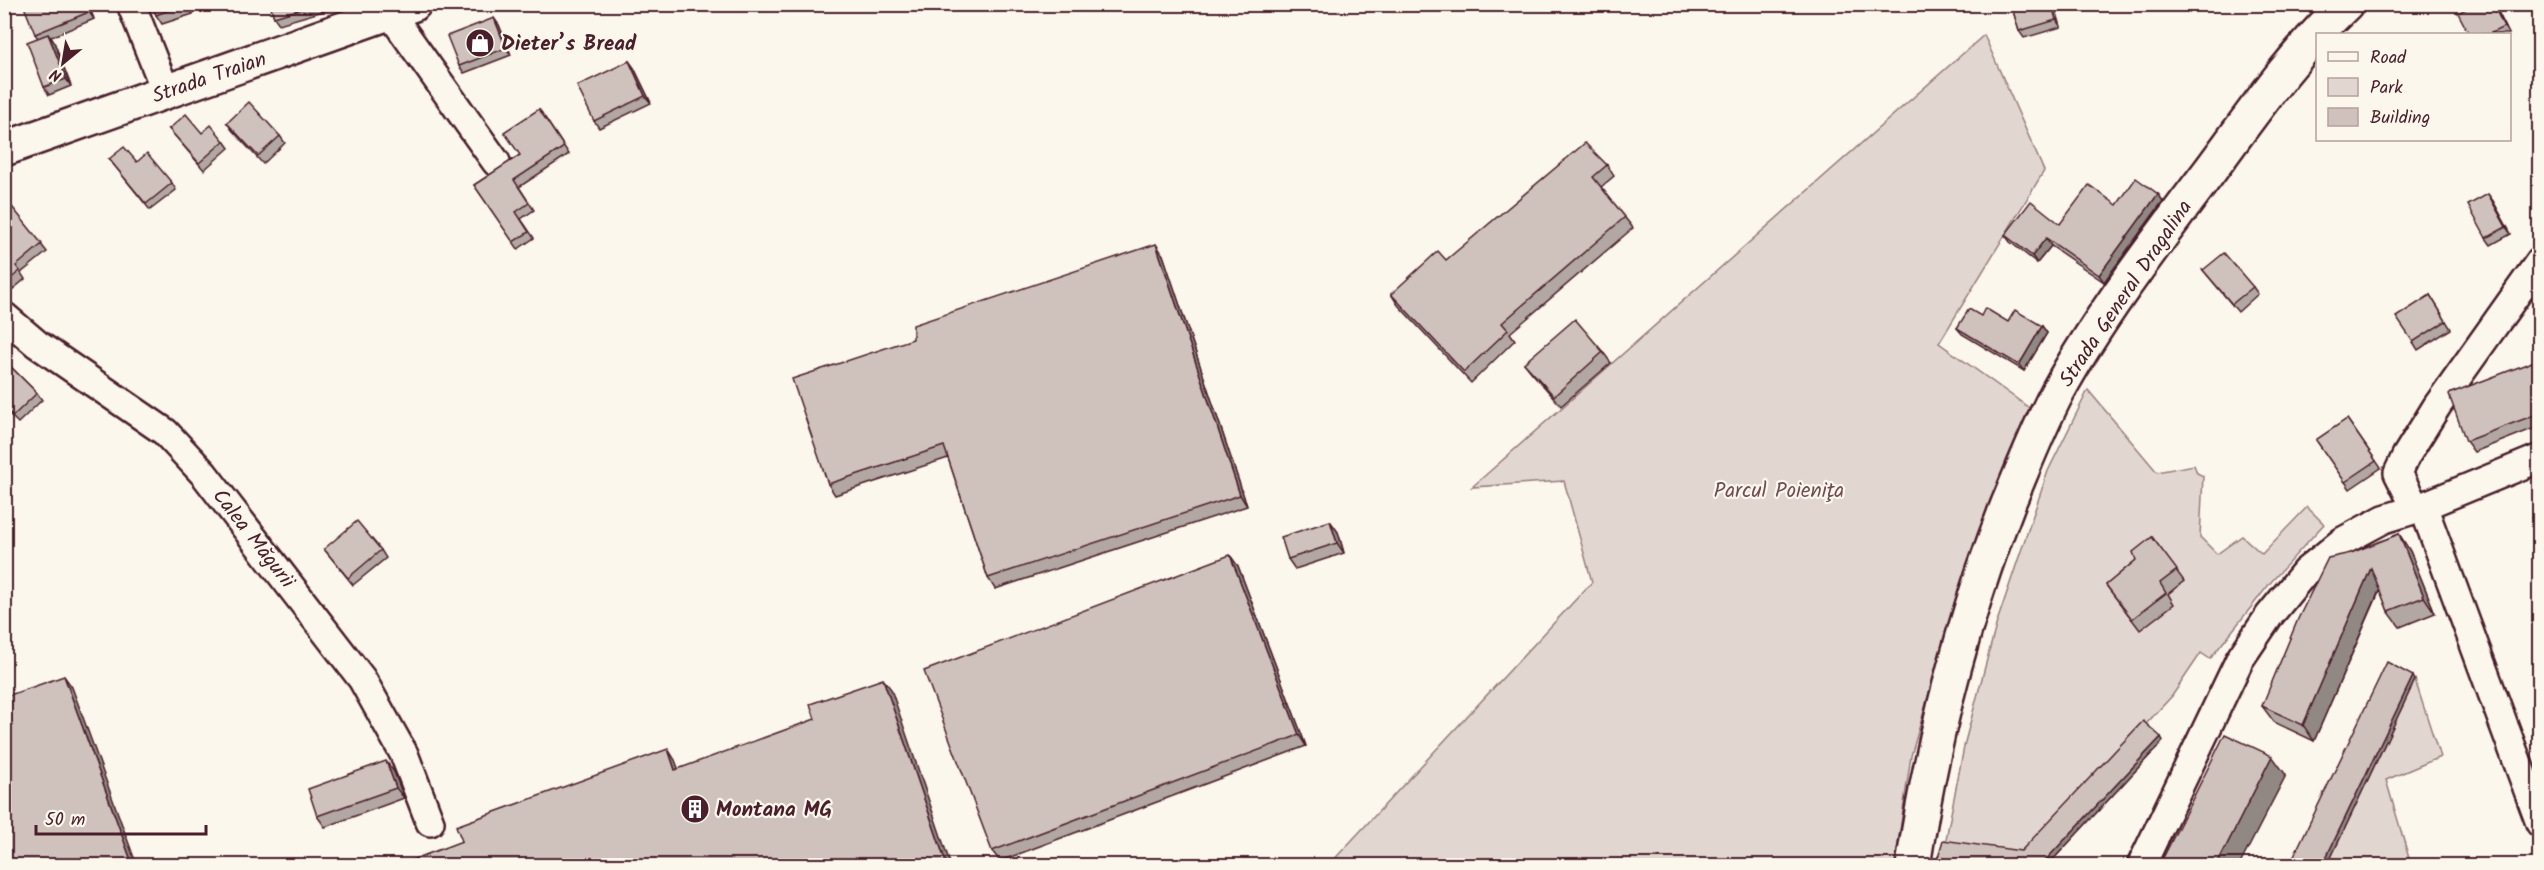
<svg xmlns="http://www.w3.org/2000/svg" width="2544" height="870" font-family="Kalam,sans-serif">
	<rect width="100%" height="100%" fill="#fbf7ec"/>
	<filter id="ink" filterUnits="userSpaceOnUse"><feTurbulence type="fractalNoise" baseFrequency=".0167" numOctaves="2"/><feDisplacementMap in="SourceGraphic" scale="12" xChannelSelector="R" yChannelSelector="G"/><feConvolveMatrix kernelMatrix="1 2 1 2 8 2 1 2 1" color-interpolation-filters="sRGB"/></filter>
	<g filter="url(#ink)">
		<!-- green -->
		<g fill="#e2d7d0" stroke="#967b7e" stroke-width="1.5">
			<path d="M1984,35L2044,171L1939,343L2032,410L1959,590L1911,756L1895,865L1328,866L1592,582L1564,481L1472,487Z"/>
			<path d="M2088,390L2157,472L2194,465L2197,473L2203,476L2200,537L2217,554L2242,536L2262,554L2307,507L2324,524L2271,582L2210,659L2201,653L2172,696L2024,855L1945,844L1965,742L1997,622L2048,471Z"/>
			<path d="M2415,680L2440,757L2386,780L2411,865L2327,866Z"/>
		</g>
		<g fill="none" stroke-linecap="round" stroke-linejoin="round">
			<!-- minor casing -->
			<g stroke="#4a1f2b" stroke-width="32">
				<g id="minor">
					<path d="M131,4L166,92"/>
					<path d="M390,13L496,162"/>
					<path d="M4,316L37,344L165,432L204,474L362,679L404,754L430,822"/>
					<path d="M2423,506L2540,823"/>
					<path d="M2416,509L2398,473L2406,456L2437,406L2540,261"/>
					<path d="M2141,866L2240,659L2269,616L2305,572L2343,541L2384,519L2416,509L2540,458"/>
				</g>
			</g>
			<!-- secondary casing -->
			<g stroke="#4a1f2b" stroke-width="38">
				<path id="secondary" d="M1913,866C1932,741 1962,621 2008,504C2024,466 2039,427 2058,391C2100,315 2154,245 2206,176C2250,117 2292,55 2346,4"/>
			</g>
			<!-- primary casing -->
			<g stroke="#4a1f2b" stroke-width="38">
				<path id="primary" d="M4,149L414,4"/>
			</g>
			<!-- minor -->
			<use href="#minor" stroke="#fbf7ec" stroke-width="27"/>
			<!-- secondary -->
			<use href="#secondary" stroke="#fbf7ec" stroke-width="33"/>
			<!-- primary -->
			<use href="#primary" stroke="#fbf7ec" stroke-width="33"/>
		</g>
		<!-- wall -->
		<g fill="#b2a7a2" stroke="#4a1f2b" stroke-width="1.5">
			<path d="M88,4L94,19L51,37L54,42L71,86L49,95L44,87L38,38L35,34Z"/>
			<path d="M152,4H190L193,14L162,24L156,15Z"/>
			<path d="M270,4H348L279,24L274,17Z"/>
			<path d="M2011,4H2067L2056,10L2061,27L2024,38L2019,31Z"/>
			<path d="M2475,4H2494L2509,34H2469Z"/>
			<path d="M499,25L511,55L464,73L459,66Z"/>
			<path d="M629,61L634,68L651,103L599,128L594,121Z"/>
			<path d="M539,109L569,154L519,187L534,210L521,219L534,238L518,249L474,185L520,155Z"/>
			<path d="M227,123L280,136L285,143L263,164L232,130Z"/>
			<path d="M169,129L202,133L224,141L229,148L204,170Z"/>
			<path d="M109,159L137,162L172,183L176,190L150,210Z"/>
			<path d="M1607,165L1614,176L1601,187L1633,228L1510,333L1515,340L1471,383L1398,305L1391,294L1446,260Z"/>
			<path d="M2158,194L2163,201L2104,282L2051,246L2037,263L2010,242L2005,235L2060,224L2117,205Z"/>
			<path d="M4,197L47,252L21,273L25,279L5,296Z"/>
			<path d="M2493,201L2511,234L2491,245L2486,238Z"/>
			<path d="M1163,255L1247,506L995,589L988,578L948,458L835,495L828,484Z"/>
			<path d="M2203,270L2253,287L2258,294L2238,312Z"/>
			<path d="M2430,295L2451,329L2418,350L2413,342Z"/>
			<path d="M1981,316L2008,322L2042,326L2047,333L2024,371L1962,334L1957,328Z"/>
			<path d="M1603,352L1611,363L1561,406L1532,373L1524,363Z"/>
			<path d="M4,360L37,393L42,400L18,423L4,409Z"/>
			<path d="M2532,362L2540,374V426L2474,452L2466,441Z"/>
			<path d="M2347,419L2381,468L2350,489L2316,440Z"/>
			<path d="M1330,521L1338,532L1344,553L1295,569L1288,559Z"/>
			<path d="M2399,534L2410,551L2435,613L2400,627L2388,611L2380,590L2314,741L2274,722L2262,706L2351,553Z"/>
			<path d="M2152,537L2184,581L2168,594L2174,604L2140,630L2106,585L2136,560Z"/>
			<path d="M324,549L381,550L386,558L353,585Z"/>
			<path d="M1238,566L1306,746L1000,861L992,851Z"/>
			<path d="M2161,737L2163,741L2047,866H1960L1940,861L1938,857L2021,851Z"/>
			<path d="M394,772L404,798L325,827L317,816Z"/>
		</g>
		<!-- shaded-wall -->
		<g fill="#918884" stroke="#4a1f2b" stroke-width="1.5">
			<path d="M86,4H88L94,19L89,12Z"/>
			<path d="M187,4H190L193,14Z"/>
			<path d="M2052,4L2056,10L2061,27L2056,20Z"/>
			<path d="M2493,4H2494L2509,34L2504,27Z"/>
			<path d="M494,18L499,25L511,55L506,48Z"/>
			<path d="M48,34L54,42L71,86L66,79Z"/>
			<path d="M629,61L634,68L651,103L645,96Z"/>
			<path d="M2158,194L2163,201L2104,282L2099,275Z"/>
			<path d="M2488,194L2493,201L2511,234L2506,227Z"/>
			<path d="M2046,238L2051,246L2037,263L2032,256Z"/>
			<path d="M1156,244L1163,255L1247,506L1240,495Z"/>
			<path d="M2042,326L2047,333L2024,371L2019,365Z"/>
			<path d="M2532,362L2540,374V382Z"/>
			<path d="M1330,521L1338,532L1344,553L1337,543Z"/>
			<path d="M2399,534L2410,551L2435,613L2424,597Z"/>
			<path d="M1230,555L1238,566L1306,746L1299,735Z"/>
			<path d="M2371,568L2382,584L2314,741L2303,725Z"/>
			<path d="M64,676L72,687L137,866H133Z"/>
			<path d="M2413,676L2415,680L2327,866H2322Z"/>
			<path d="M883,679L891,689L951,866H947Z"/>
			<path d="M2161,737L2163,741L2047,866H2040Z"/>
			<path d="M668,749L675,760L683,781L675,770Z"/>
			<path d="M2272,756L2286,775L2239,866H2216Z"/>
			<path d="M386,761L394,772L404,798L396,788Z"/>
		</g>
		<!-- building -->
		<g fill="#cfc2bc" stroke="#4a1f2b" stroke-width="1.5">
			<path d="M23,4H86L89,12L35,34Z"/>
			<path d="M152,4H186L156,15Z"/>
			<path d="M270,4H318L274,17Z"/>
			<path d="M2011,4H2052L2056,20L2019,31Z"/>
			<path d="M2475,4H2493L2504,27L2489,34H2469L2458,13Z"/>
			<path d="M494,18L506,48L459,66L447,36Z"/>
			<path d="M48,34L66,79L44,87L27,42Z"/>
			<path d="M2540,56V67L2535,59Z"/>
			<path d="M629,61L645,96L594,121L577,86Z"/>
			<path d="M249,102L280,136L258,156L227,123Z"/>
			<path d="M539,109L564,147L514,180L529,203L516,212L529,232L513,242L474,185L520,155L504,132Z"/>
			<path d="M186,114L202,133L211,125L224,141L199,163L169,129Z"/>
			<path d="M1585,143L1607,165L1593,177L1625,217L1502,323L1508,330L1464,372L1391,294L1438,251L1446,260Z"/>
			<path d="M124,147L137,162L147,153L172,183L146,204L109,159Z"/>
			<path d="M2136,178L2158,194L2099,275L2046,238L2032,256L2005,235L2031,201L2060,224L2089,185L2117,205Z"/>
			<path d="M2488,194L2506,227L2486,238L2468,205Z"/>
			<path d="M4,197L42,244L16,266L20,271L4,284Z"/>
			<path d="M1156,244L1240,495L988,578L944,446L828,484L792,379L913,339V325Z"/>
			<path d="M2224,253L2253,287L2232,304L2203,270Z"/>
			<path d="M2430,295L2446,321L2413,342L2396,317Z"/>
			<path d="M1985,308L2008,322L2015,310L2042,326L2019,365L1957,328L1969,309L1981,316Z"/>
			<path d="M1575,319L1603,352L1554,396L1524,363Z"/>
			<path d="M4,360L37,393L13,416L4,407Z"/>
			<path d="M2532,362L2540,382V413L2466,441L2449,395L2451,393Z"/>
			<path d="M2347,419L2376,461L2345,482L2316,440Z"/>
			<path d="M357,521L381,550L348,578L324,549Z"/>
			<path d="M1330,521L1337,543L1288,559L1281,537Z"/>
			<path d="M2399,534L2424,597L2388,611L2371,568L2303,725L2262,706L2298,619L2328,558L2351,553Z"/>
			<path d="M2152,537L2177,570L2160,583L2166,593L2132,619L2106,585L2136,560L2133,552Z"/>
			<path d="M1230,555L1299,735L992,851L924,671Z"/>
			<path d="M2387,662L2413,676L2322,866H2289Z"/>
			<path d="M64,676L133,866H4V697Z"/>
			<path d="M883,679L947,866H396L462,841L456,826L668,749L675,770L815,719L810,704Z"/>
			<path d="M2143,721L2161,737L2040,866H1973L1938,857L1943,840L2021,851Z"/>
			<path d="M2225,734L2272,756L2216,866H2159Z"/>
			<path d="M386,761L396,788L317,816L308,789Z"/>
		</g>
	</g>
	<!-- icons -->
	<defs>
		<g id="shop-disc" transform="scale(1.5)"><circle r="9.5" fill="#4a1f2b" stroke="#fbf7ec"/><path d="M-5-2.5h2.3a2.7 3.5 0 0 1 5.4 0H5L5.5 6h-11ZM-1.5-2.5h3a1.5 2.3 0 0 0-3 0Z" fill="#fff"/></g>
		<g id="building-disc" transform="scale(1.5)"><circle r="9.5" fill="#4a1f2b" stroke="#fbf7ec"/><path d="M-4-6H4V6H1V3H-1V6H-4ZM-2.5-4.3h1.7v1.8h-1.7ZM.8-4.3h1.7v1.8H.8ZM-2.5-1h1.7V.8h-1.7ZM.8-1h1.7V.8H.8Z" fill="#fff"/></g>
	</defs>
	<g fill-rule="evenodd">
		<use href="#shop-disc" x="480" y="43"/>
		<use href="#building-disc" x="695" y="809"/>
	</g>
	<g text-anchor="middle" stroke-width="4.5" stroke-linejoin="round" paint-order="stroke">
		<!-- poi labels -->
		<g font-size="21" font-weight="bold" fill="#4a1f2b" stroke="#fbf7ec" text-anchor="start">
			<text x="501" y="50">Dieter’s Bread</text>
			<text x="716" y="816">Montana MG</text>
		</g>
		<!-- street labels -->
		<g font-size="21" fill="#4a1f2b" stroke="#fbf7ec">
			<text transform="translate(209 77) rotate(-19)" y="7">Strada Traian</text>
			<text transform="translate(2125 293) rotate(-56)" y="7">Strada General Dragalina</text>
			<text transform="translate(254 538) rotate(52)" y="7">Calea Măgurii</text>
		</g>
		<!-- park labels -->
		<g font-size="21" fill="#704d54" stroke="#fbf7ec">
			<text x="1779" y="497">Parcul Poieniţa</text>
		</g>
	</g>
	<!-- margin -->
	<rect width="2544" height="870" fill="none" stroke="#fbf7ec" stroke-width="24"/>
	<rect x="12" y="12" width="2520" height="846" fill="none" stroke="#4a1f2b" stroke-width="2" filter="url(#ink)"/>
	<!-- legend -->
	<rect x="2316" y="33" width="195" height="108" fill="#fbf7ec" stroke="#b4a19f" stroke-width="1.5"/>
	<rect x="2328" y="52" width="30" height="9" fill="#fbf7ec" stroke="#b4a19f" stroke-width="1.5"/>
	<text x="2370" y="63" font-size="18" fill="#4a1f2b">Road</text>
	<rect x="2328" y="78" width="30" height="18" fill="#e2d7d0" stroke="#b4a19f" stroke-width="1.5"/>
	<text x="2370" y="93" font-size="18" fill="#4a1f2b">Park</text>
	<rect x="2328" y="108" width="30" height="18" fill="#cfc2bc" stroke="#b4a19f" stroke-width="1.5"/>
	<text x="2370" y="123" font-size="18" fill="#4a1f2b">Building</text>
	<!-- north arrow -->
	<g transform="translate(63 63) rotate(210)" stroke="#fbf7ec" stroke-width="4.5" paint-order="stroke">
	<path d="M0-4.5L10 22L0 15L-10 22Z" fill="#4a1f2b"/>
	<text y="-9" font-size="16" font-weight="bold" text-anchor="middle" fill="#4a1f2b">N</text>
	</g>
	<!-- scale -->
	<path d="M36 825v9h170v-9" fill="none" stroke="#4a1f2b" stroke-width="3"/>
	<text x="45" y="825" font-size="18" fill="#4a1f2b" stroke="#fbf7ec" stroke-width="4.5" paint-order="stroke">50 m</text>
</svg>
